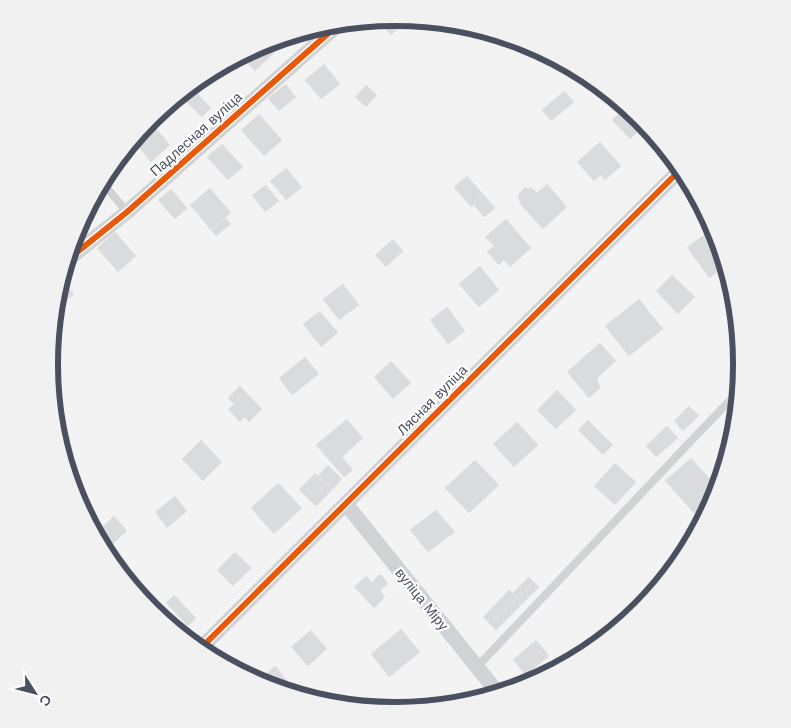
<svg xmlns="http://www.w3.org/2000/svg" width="791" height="728" font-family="'Work Sans',sans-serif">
	<rect width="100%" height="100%" fill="#f3f3f3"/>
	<!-- building -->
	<g fill="#dadbdd" stroke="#e4e4e6">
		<path d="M395,18L402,25L391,35L376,19Z"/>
		<path d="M265,43L274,53L255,71L241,56Z"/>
		<path d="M324,64L340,84L321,99L305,80Z"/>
		<path d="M286,84L296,97L279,111L268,98Z"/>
		<path d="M366,85L377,95L366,107L355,97Z"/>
		<path d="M195,91L211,108L202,117L185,100Z"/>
		<path d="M564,91L574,102L551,121L542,110Z"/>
		<path d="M626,107L641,119L645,125L630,139L612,120Z"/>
		<path d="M259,114L282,140L264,156L241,130Z"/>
		<path d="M155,127L170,145L151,162L136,144Z"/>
		<path d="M600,142L621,166L605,180L601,175L594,181L577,162Z"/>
		<path d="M222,144L243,167L228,180L207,157Z"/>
		<path d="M286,168L302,187L286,200L270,181Z"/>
		<path d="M467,176L484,195L471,207L454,187Z"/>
		<path d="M547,184L567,207L543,229L521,205L518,197L519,194L524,188H532L537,193Z"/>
		<path d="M266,185L279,201L265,212L252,195Z"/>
		<path d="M210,188L231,213L211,230L190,205Z"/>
		<path d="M171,189L187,208L175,219L158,200Z"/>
		<path d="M484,195L495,208L484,217L473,204Z"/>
		<path d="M226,218L231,224L216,236L211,230Z"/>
		<path d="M506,219L531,248L510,267L504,260L499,265L487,252L494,246L485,237Z"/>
		<path d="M77,227L81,232L73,238L75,231Z"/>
		<path d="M714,228L726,265L709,278L687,247Z"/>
		<path d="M115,232L136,256L118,272L97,248Z"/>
		<path d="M393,239L403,251L386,267L375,255Z"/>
		<path d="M480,266L499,290L479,307L459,284Z"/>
		<path d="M672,275L695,297L678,314L656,291Z"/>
		<path d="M61,279L74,294L58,308L55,304L56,296Z"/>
		<path d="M343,284L359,305L339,320L323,299Z"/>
		<path d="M639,299L663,329L629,356L605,326Z"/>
		<path d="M447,307L465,331L448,344L430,320Z"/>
		<path d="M320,311L338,333L321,347L303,324Z"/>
		<path d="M600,343L616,361L597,378L600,388L589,398L567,372Z"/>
		<path d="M305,357L319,374L292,395L279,378Z"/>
		<path d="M391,361L411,383L393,399L374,377Z"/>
		<path d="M240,386L262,409L249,422L245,417L240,422L228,409L234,404L228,398Z"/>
		<path d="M557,390L576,410L556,429L537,410Z"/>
		<path d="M689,406L699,416L683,431L674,421Z"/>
		<path d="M347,419L363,438L342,457L353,470L344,477L316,445Z"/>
		<path d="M588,420L613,445L603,455L578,430Z"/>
		<path d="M517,422L538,445L514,467L493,444Z"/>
		<path d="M667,426L678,438L656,457L646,446Z"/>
		<path d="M201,440L222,462L203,481L182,459Z"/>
		<path d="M691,458L718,488L717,492L694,513L665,481Z"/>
		<path d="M475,460L499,485L469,513L445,488Z"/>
		<path d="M615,463L636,482L615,505L594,486Z"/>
		<path d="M328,465L342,479L332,490L318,476Z"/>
		<path d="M315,473L332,490L316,506L299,490Z"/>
		<path d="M278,483L302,508L274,534L251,508Z"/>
		<path d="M175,496L187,511L167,528L155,512Z"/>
		<path d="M436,510L455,532L428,552L410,530Z"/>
		<path d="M114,516L127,531L108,548L95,534Z"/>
		<path d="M235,552L251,568L233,586L217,570Z"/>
		<path d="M380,574L388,583L380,591L385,597L374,608L354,587L366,576L372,582Z"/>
		<path d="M529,577L539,587L523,603L513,593Z"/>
		<path d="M509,590L523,603L496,630L483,617Z"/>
		<path d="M174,595L196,618L188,626L166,603Z"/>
		<path d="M166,608L180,623L174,628L158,615Z"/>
		<path d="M401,629L420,652L389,677L371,654Z"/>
		<path d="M311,630L327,649L308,666L291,647Z"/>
		<path d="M536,640L549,656L526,675L513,660Z"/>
		<path d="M275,666L292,686L286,691L263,684L258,681Z"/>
	</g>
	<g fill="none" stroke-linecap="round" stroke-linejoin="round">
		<!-- lane -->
		<g stroke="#d1d2d5" stroke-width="8">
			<path d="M102,182L127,212"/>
			<path d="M477,667L690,442L739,391"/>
		</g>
		<!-- street -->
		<g stroke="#d1d2d5" stroke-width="15">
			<path d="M66,261L127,212L340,23"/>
			<path d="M346,504L498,693"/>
			<path d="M200,649L681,169"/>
		</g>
		<!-- cycleway casing -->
		<g stroke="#fff" stroke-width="9">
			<g id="cycleway">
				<path d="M66,261L127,212L340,23"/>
				<path d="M200,649L681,169"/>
			</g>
		</g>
		<!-- cycleway -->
		<use href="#cycleway" stroke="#e8590c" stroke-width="6"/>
	</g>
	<g text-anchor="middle" stroke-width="4.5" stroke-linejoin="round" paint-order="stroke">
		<!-- street labels -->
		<g font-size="14" fill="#4a505f" stroke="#fff">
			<text transform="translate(196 134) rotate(-42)" y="5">Падлесная вуліца</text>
			<text transform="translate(432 400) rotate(-45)" y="5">Лясная вуліца</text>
			<text transform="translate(422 599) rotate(51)" y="5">вуліца Міру</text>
		</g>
	</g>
	<!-- crop -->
	<path d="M0 0H791V728H0ZM395 26H396A337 337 0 0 1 733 363V365A337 337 0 0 1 396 702H395A337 337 0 0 1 58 365V363A337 337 0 0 1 395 26Z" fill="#f1f1f2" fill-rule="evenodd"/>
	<path fill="none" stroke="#4a505f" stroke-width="6" d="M395 26H396A337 337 0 0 1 733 363V365A337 337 0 0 1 396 702H395A337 337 0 0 1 58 365V363A337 337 0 0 1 395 26Z"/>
	<!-- north arrow -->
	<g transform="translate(35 693) rotate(126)" stroke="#ffffff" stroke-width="4" paint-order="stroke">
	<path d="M0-4L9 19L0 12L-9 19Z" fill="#4a505f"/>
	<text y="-8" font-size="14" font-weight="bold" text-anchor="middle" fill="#4a505f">С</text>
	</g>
</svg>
